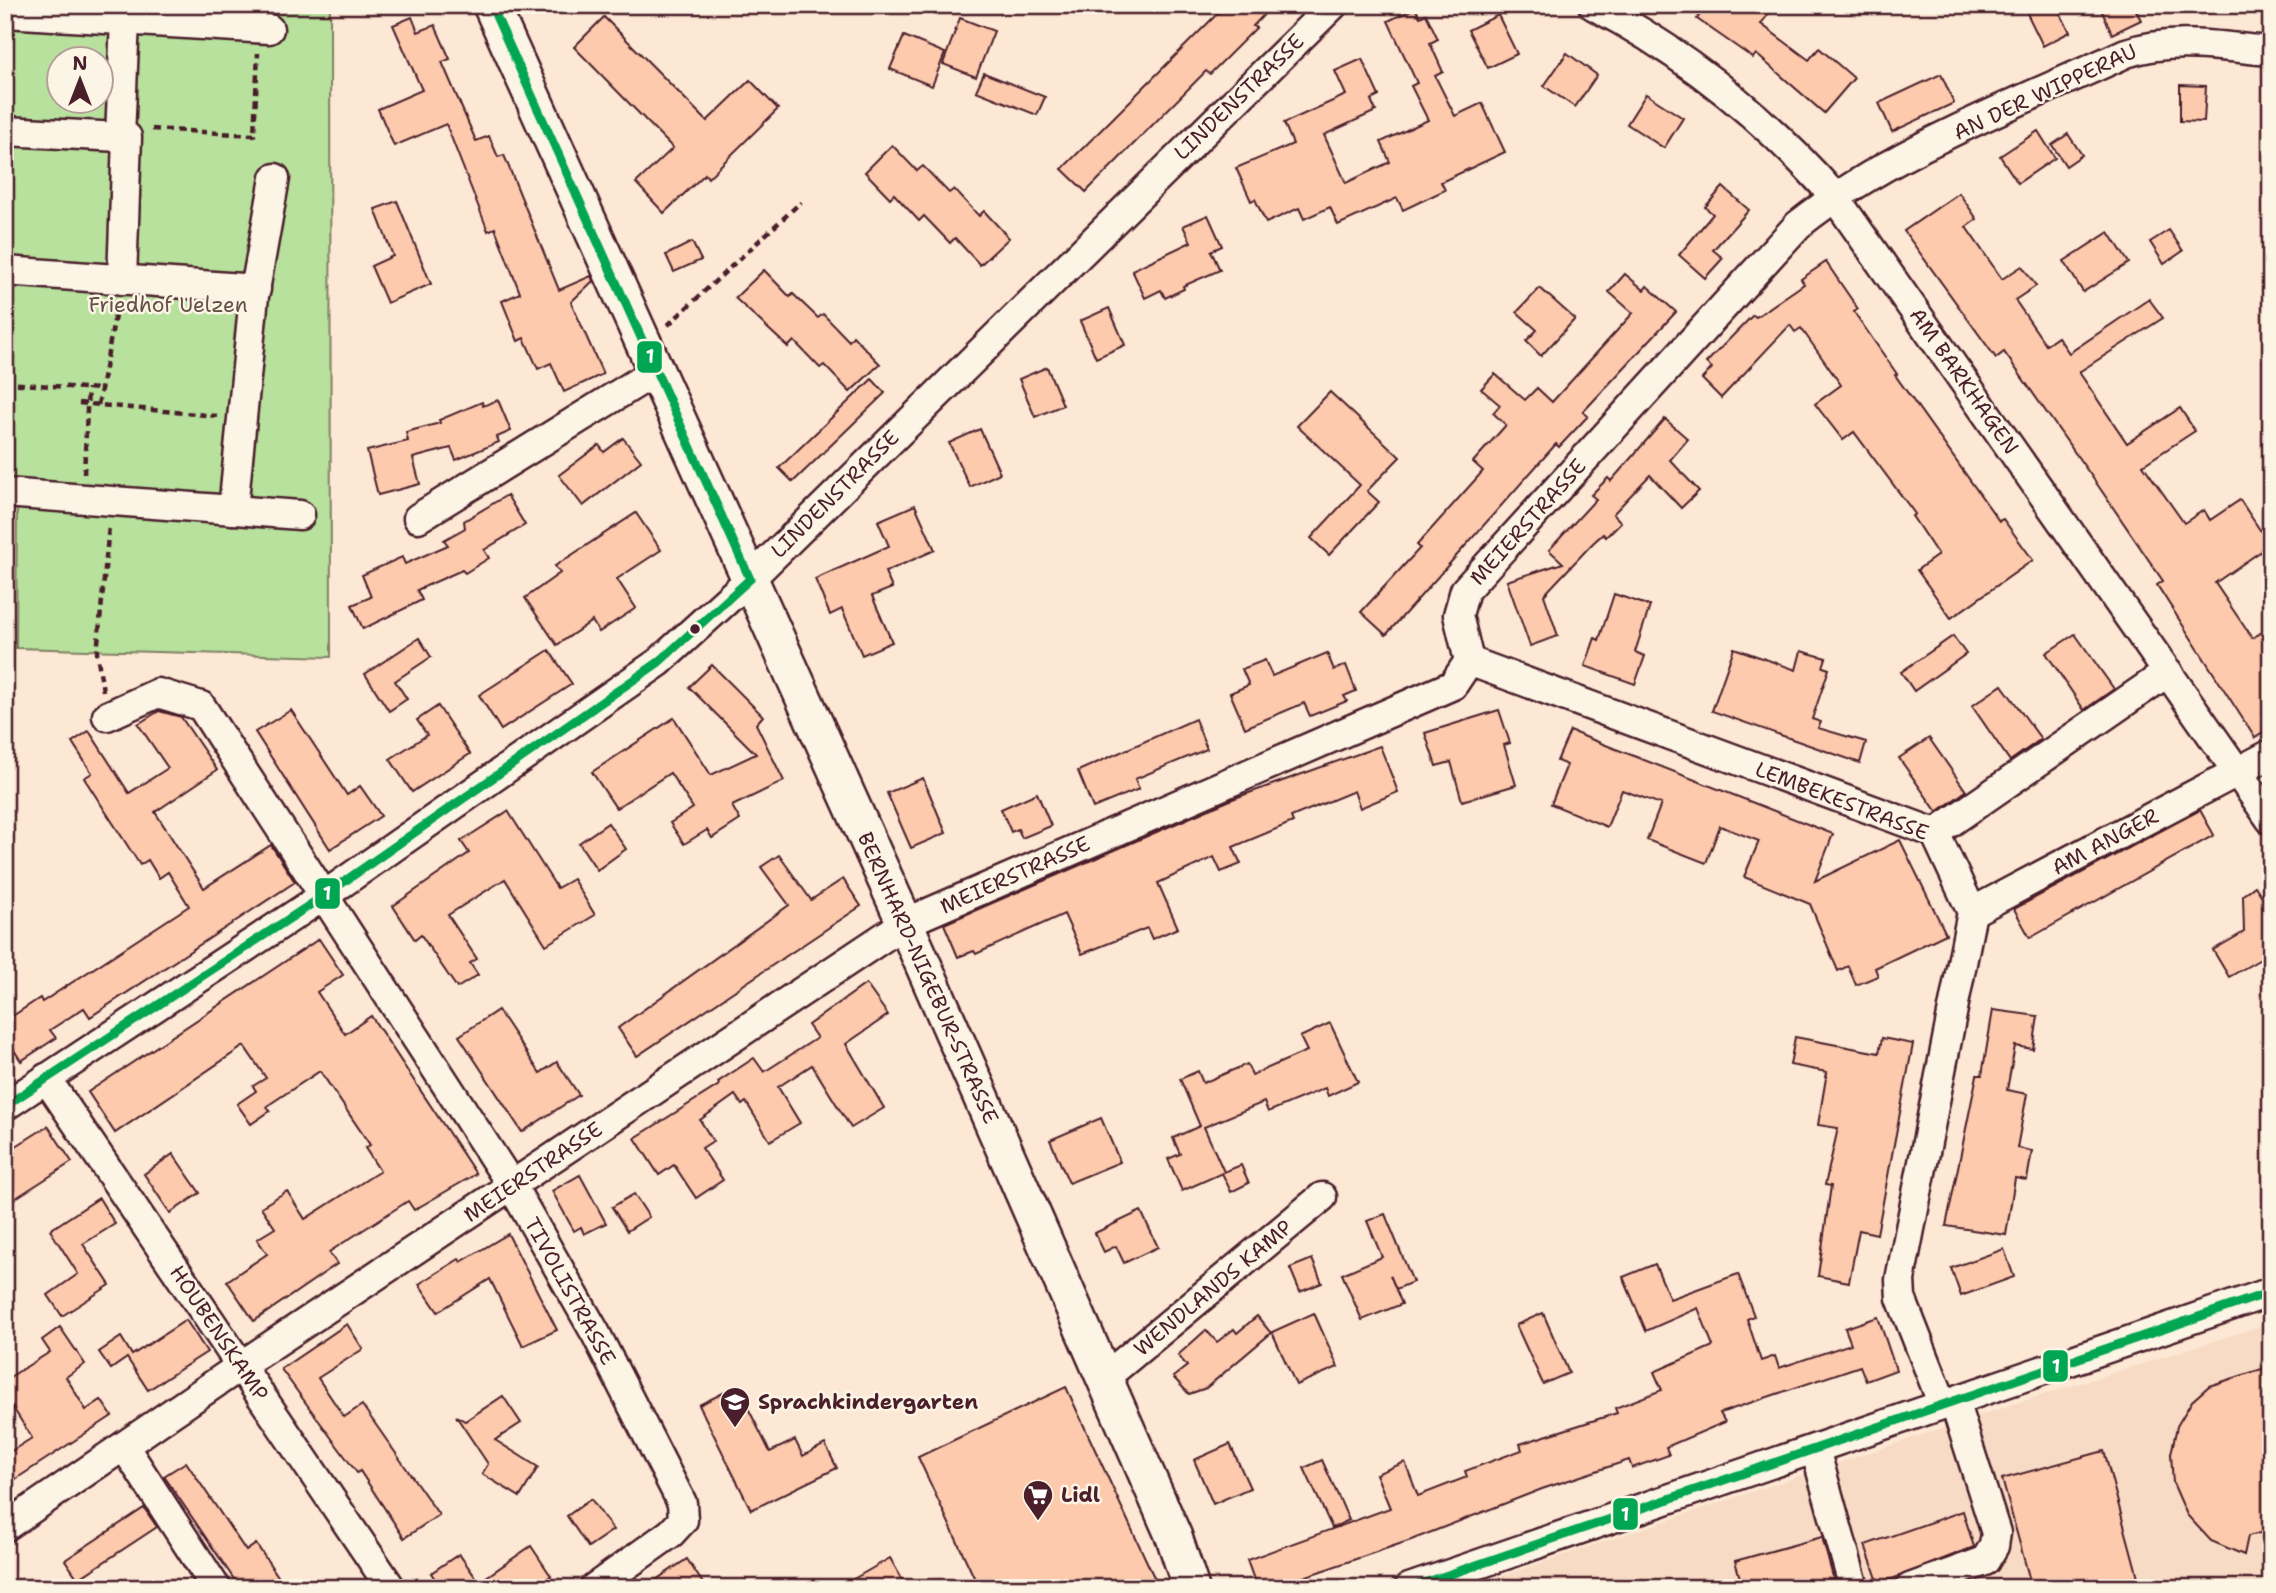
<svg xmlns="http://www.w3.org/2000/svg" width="2276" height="1593" font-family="'Shantell Sans',sans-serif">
	<rect width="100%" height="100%" fill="#fce8d4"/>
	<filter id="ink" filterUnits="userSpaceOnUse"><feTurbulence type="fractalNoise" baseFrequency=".0143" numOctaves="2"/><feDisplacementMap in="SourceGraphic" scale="14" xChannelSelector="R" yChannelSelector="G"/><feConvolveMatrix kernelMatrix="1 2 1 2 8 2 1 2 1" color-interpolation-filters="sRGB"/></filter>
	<g filter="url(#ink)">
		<!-- built -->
		<path fill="#f8dbc5" d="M2271,1323V1588H1466L2008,1406Z"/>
		<!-- green -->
		<path fill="#b7e19d" stroke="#808064" stroke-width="2" fill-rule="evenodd" d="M5,5H330L331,657L16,648L17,508H5ZM60,60H102V102H60Z"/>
		<!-- building -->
		<g fill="#fdcaad" stroke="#4a1f2b" stroke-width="2">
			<path d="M1226,5H1273L1253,26L1256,28L1210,74L1206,71L1086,192L1062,169Z"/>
			<path d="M1706,5H1775L1761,24L1809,60L1819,48L1854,78L1824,113L1756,54L1753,58L1697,19Z"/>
			<path d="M2023,5H2056L2070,32L2043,46Z"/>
			<path d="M2099,5H2133L2141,20L2112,34Z"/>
			<path d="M1415,8L1420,17L1426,14L1438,39L1430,43L1443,72L1435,76L1455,116L1482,103L1505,152L1441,182L1445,190L1403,210L1397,198L1338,225L1330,207L1304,219L1299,208L1266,223L1255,199L1251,201L1236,168L1293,144L1284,123L1346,95L1335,71L1362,59L1379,96L1371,100L1376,111L1324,135L1346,183L1390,162L1381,142L1428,120L1411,86L1417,83L1388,21Z"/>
			<path d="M1498,15L1517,54L1488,68L1468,30Z"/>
			<path d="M412,17L418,32L435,25L450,59L442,62L476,141L489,136L498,157L504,155L559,290L591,276L593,281L571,302L603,374L564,392L551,363L538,369L524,338L518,341L502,301L520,293L495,228L488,231L446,124L394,146L378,109L422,90L393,25Z"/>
			<path d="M604,17L707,121L750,80L778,109L708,178L705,174L664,213L636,183L673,148L574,47Z"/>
			<path d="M960,18L994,31L976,77L943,64Z"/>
			<path d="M904,36L945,53L932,86L890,69Z"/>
			<path d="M1567,53L1597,75L1575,107L1544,86Z"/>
			<path d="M984,73L1045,97L1037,115L976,91Z"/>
			<path d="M1941,74L1954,103L1892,132L1879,103Z"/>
			<path d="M2180,85L2206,86L2204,122L2180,121Z"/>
			<path d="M1646,94L1683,118L1664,148L1627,124Z"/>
			<path d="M2038,131L2055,158L2018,183L2000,156Z"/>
			<path d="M2068,134L2082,155L2066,166L2052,145Z"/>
			<path d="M892,145L917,171L923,166L949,193L954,189L979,216L984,211L1009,238L980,265L955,238L950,243L924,216L919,221L894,194L890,198L865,172Z"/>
			<path d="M1723,187L1749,210L1713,250L1723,258L1705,278L1679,255L1713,214L1705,207Z"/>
			<path d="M1959,193L1977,219L1966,227L2002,279L2022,266L2036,286L2015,300L2046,345L2058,337L2069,353L2149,299L2163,318L2079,372L2127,443L2180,408L2195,431L2143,465L2184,523L2204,510L2210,520L2240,500L2270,545L2215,583L2252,638L2271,626V728L2255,738L2157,585L2163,581L2099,487L2004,352L1996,358L1904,231Z"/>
			<path d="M397,201L431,284L387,303L371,266L393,256L375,209Z"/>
			<path d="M1208,215L1222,246L1211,251L1220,270L1183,286L1184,289L1165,298L1161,290L1145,298L1132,270L1191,242L1183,226Z"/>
			<path d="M2169,230L2183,251L2164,264L2150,242Z"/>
			<path d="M2109,232L2129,263L2083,292L2064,261Z"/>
			<path d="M692,242L701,260L674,272L666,255Z"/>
			<path d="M1826,262L1858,309L1854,312L1897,374L1895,375L1999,521L2003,519L2033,560L1951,618L1917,570L1938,555L1912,516L1915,514L1854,432L1843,440L1815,404L1841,385L1801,328L1795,332L1790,325L1721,398L1702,379L1712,368L1706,363L1753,315L1756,317L1804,284L1801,279Z"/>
			<path d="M764,270L790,297L793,294L818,318L823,314L849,341L853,336L880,364L850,392L824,365L820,368L794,341L788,347L735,298Z"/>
			<path d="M1625,274L1644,290L1647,286L1676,312L1583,412L1588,416L1559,447L1556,444L1386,635L1361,612L1420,548L1417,545L1483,471L1473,462L1506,425L1493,413L1500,405L1481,389L1495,374L1525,400L1537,388L1552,402L1633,313L1609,292Z"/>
			<path d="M1540,288L1575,319L1541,356L1526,341L1537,330L1517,312Z"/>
			<path d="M1109,308L1125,345L1096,358L1080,321Z"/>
			<path d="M1047,367L1063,405L1035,417L1019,379Z"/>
			<path d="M872,379L885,393L793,482L779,468Z"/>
			<path d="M1330,392L1400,457L1367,491L1379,502L1329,555L1311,538L1360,485L1297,426Z"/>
			<path d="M498,400L511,431L497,437L499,442L456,460L451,448L413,458L420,484L378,495L367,451L408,441L406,432L440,423L439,420L482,402L483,406Z"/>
			<path d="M1665,419L1688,439L1670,460L1699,491L1681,508L1650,475L1613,514L1621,522L1606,537L1603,534L1593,543L1544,595L1558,636L1530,646L1507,581L1563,563L1549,550L1596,499L1591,495L1608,478L1611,481Z"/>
			<path d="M980,429L1000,473L970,487L949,443Z"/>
			<path d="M623,438L641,461L583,506L559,475L599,445L604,452Z"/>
			<path d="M507,495L525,525L484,550L489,558L465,573L462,570L417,590L422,600L363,629L352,605L371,597L362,575L402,557L405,564L448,545L444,540L465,528L464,521Z"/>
			<path d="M915,505L935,550L885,572L892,588L872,596L892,642L862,655L842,609L830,615L815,579L889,546L878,521Z"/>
			<path d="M636,513L661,550L617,579L636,608L599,632L592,621L557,645L525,598L560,573L555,566Z"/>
			<path d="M1614,594L1650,606L1635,652L1645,656L1635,684L1585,666L1595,638L1599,640Z"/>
			<path d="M2075,634L2114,689L2084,710L2046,653Z"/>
			<path d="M1953,636L1966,654L1914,691L1901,672Z"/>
			<path d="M419,638L431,657L395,681L407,699L389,711L365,674Z"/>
			<path d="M1734,648L1796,670L1801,651L1826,658L1823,667L1829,669L1812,719L1821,722L1818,728L1866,742L1860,763L1712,711Z"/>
			<path d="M549,650L572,684L501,730L479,695Z"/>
			<path d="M1327,653L1334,670L1346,665L1356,691L1344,696L1347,701L1310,716L1304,703L1245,728L1230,693L1249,685L1242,669L1265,660L1272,676Z"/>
			<path d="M712,665L763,716L756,724L784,781L732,806L740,820L712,838L707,830L684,844L670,823L693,808L670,773L616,808L592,772L674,718L711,775L756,754L689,687Z"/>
			<path d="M2002,685L2041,739L2010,761L1972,706Z"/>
			<path d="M438,706L470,754L412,792L390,759L427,735L417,720Z"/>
			<path d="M291,710L347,795L360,786L381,816L330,849L255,732Z"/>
			<path d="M1499,710L1510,743L1504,745L1516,785L1462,801L1451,762L1436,766L1425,733Z"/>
			<path d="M159,711L181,717L217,770L155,812L204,888L271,845L295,882L90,1017L84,1008L50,1030L56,1038L21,1061L5,1036V1021L40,998L42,1002L189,906L168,872L159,878L148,860L140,865L84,778L92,773L72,742L89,731L129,793L168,768L138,724Z"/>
			<path d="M1195,719L1207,749L1135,779L1139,789L1093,808L1078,771Z"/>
			<path d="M1570,731L1833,834L1815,881L1900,840L1946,934L1875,968L1878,976L1856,985L1848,966L1838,971L1810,904L1744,877L1759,841L1720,826L1706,863L1647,840L1661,804L1622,790L1607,827L1551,804L1567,765L1557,761Z"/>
			<path d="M1929,738L1966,791L1937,812L1899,758Z"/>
			<path d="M1380,746L1398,792L1360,808L1354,791L1291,817L1293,822L1233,847L1241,864L1221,872L1214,857L1158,883L1178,928L1152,939L1147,928L1082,954L1064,914L976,954L974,951L958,957L944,924L1235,798Z"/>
			<path d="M923,778L946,833L911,848L887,793Z"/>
			<path d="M1037,793L1051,826L1022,838L1018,829L1011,832L1001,809Z"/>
			<path d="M2200,810L2214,835L2030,938L2014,909Z"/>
			<path d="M508,811L557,888L573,879L595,915L546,945L505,879L448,915L477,959L470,963L478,975L457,988L421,935L415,940L393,906L469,853L461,841Z"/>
			<path d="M608,823L626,849L597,870L579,843Z"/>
			<path d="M779,855L811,900L843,879L861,906L637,1056L618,1028L789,905L761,867Z"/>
			<path d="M2255,886L2271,910V953L2229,977L2213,950L2244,932L2243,895Z"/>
			<path d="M319,939L343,975L317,992L345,1034L371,1016L476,1174L414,1210L408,1201L329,1252L337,1264L254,1321L227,1281L267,1254L257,1239L275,1228L261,1207L287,1191L305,1219L380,1171L365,1148L370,1145L320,1071L267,1106L270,1111L251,1124L237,1104L256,1091L253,1086L266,1078L244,1046L115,1133L88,1092Z"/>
			<path d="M866,984L888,1015L846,1044L884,1108L851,1128L812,1065L778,1087L800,1123L770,1141L746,1102L742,1105L735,1095L700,1120L713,1141L702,1148L723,1180L696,1198L674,1165L659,1175L635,1138L719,1085L718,1082L754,1058L764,1072L817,1038L808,1025Z"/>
			<path d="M498,1010L540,1073L557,1062L579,1095L522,1132L459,1036Z"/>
			<path d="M1993,1010L2038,1016L2033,1049L2015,1046L2007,1090L2027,1094L2017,1148L2032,1151L2027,1180L2015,1178L2006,1235L1946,1226L1977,1075H1982Z"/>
			<path d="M1330,1023L1358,1082L1328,1096L1325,1088L1268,1112L1264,1102L1204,1127L1224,1172L1241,1165L1249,1183L1231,1192L1222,1173L1182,1191L1168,1159L1180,1154L1173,1138L1200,1126L1180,1079L1198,1071L1203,1083L1247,1064L1252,1075L1307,1051L1300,1037Z"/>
			<path d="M1795,1037L1879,1053L1882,1038L1913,1044L1877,1234L1859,1230L1849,1282L1818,1276L1831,1186L1825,1185L1838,1128L1818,1125L1827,1072L1790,1065Z"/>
			<path d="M1101,1118L1120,1162L1069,1183L1050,1140Z"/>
			<path d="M48,1126L72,1162L5,1205V1153Z"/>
			<path d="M173,1154L200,1193L170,1213L144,1174Z"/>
			<path d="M580,1175L606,1223L584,1234L581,1227L574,1231L552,1191Z"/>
			<path d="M634,1194L649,1217L627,1231L612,1207Z"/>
			<path d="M99,1198L115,1224L83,1244L110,1285L62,1316L48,1295L78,1274L50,1230Z"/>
			<path d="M1141,1211L1158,1247L1124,1263L1116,1246L1104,1252L1095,1233Z"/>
			<path d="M1385,1214L1413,1282L1396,1289L1390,1275L1402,1304L1362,1320L1342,1274L1382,1257L1367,1221Z"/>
			<path d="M508,1234L557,1330L523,1346L490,1279L438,1312L419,1284L459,1259L461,1262Z"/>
			<path d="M2004,1249L2014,1277L1961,1296L1951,1268Z"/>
			<path d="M1312,1259L1322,1283L1300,1292L1290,1268Z"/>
			<path d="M1655,1264L1670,1299L1738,1274L1754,1316L1747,1319L1761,1361L1775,1356L1779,1368L1851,1344L1845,1328L1878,1317L1896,1370L1866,1381L1860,1366L1720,1413L1725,1422L1666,1447L1669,1455L1632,1468L1629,1460L1542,1489L1411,1540L1289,1582L1292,1588H1257L1247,1560L1390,1508L1376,1474L1405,1462L1418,1496L1467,1477L1465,1471L1522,1450L1520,1444L1617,1413L1615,1408L1662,1390L1654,1372L1713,1346L1698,1308L1646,1331L1623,1277Z"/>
			<path d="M1314,1313L1338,1367L1296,1385L1272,1332Z"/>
			<path d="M1543,1313L1569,1373L1543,1384L1516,1325Z"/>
			<path d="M1257,1316L1271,1333L1206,1388L1189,1394L1173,1377L1187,1366L1178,1355L1206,1330L1217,1342L1234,1329L1237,1333Z"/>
			<path d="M186,1320L207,1352L148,1390L127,1358L111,1369L99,1352L121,1337L132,1355Z"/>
			<path d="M347,1324L363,1349L318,1378L344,1417L362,1405L439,1515L404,1538L360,1471L357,1473L281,1369Z"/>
			<path d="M60,1327L85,1364L66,1377L86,1410L101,1400L112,1416L5,1486V1455L32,1438L5,1395V1380L50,1352L42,1340Z"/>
			<path d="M2271,1366V1530L2248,1536L2244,1555L2211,1541L2187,1515L2173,1483L2171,1454L2177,1426L2192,1401L2209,1386Z"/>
			<path d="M737,1386L770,1452L795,1440L803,1456L825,1444L837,1468L751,1510L699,1405Z"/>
			<path d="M1066,1387L1159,1588H979L918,1457Z"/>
			<path d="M503,1396L521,1423L495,1440L538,1467L520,1497L482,1474L488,1464L456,1416L465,1421Z"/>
			<path d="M1230,1444L1250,1488L1213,1504L1194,1460Z"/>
			<path d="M2104,1451L2141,1588H2032L2002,1479Z"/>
			<path d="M1322,1460L1349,1520L1332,1528L1304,1468Z"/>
			<path d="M186,1462L246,1551L256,1544L286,1588H240L164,1476Z"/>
			<path d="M591,1499L613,1530L588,1547L567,1516Z"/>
			<path d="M144,1508L157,1527L78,1579L65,1560Z"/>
			<path d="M1963,1511L1974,1547L1879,1584L1865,1545Z"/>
			<path d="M1822,1537L1836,1588H1743L1735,1561Z"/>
			<path d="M531,1546L551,1576L533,1588H441L431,1573L459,1554L479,1582Z"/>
			<path d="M890,1558L907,1588H838Z"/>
			<path d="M687,1559L706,1588H644Z"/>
		</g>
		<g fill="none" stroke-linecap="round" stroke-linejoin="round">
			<!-- minor casing -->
			<g stroke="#4a1f2b" stroke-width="33">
				<g id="minor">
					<path d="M1593,5C1685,53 1766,119 1834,196L2271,820"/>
					<path d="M5,13L269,29"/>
					<path d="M5,131L120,137"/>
					<path d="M5,271L256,289"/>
					<path d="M122,280L127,137H120L125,20"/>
					<path d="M5,493L300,515"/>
					<path d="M233,510L254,296L275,178"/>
					<path d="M418,518L656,371"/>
					<path d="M1469,661L1935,833L1972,912L1900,1280L1901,1298L1943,1405"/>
					<path d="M107,716L158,693L201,706L512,1186L596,1334L682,1503L683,1520L671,1533L594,1588"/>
					<path d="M1935,833L2168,672"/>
					<path d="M1972,912L2271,754"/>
					<path d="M46,1078L391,1588"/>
					<path d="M5,1106L325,895L659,662L750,579L1333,5"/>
					<path d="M1103,1379L1322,1197"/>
					<path d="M124,1446L216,1588"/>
					<path d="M1815,1449L1854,1588"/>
					<path d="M5,1527L242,1365L905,923L1453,685L1469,661L1458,615L1465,590L1798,225C1890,151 2018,103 2126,53C2173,37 2222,47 2271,51"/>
					<path d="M1409,1588L2271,1292"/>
					<path d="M1910,1588L1985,1561L1994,1546L1996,1533L1954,1401"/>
				</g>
			</g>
			<!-- major casing -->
			<g stroke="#4a1f2b" stroke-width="40">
				<path id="major" d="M491,5L905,923L1174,1537L1191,1588"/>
			</g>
			<!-- path -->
			<g stroke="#4a1f2b" stroke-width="4.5" stroke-dasharray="7 5" stroke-linecap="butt">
				<path d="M152,129L254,135L258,53"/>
				<path d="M668,325L801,202"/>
				<path d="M5,383L99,389"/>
				<path d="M79,403L217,416"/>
				<path d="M98,405L117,305"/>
				<path d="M84,474L88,388"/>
				<path d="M103,691L97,653L109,526"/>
			</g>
			<!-- minor -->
			<use href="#minor" stroke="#fcf5e5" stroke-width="28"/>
			<!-- major -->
			<use href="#major" stroke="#fcf5e5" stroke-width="35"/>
			<!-- bus-1 casing -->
			<g stroke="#fcf5e5" stroke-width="14">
				<g id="bus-1">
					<path d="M5,1106L325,895L659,662L750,579L491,5"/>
					<path d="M1410,1588L2271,1292"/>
				</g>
			</g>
			<!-- bus-1 -->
			<use href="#bus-1" stroke="#00a651" stroke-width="9"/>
		</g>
	</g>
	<!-- icons -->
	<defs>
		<g id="school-pin" transform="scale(1.575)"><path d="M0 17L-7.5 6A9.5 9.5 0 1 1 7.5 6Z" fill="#4a1f2b" stroke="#fcf5e5"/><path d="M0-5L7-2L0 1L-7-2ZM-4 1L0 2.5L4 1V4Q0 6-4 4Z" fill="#fff"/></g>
		<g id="supermarket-pin" transform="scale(1.575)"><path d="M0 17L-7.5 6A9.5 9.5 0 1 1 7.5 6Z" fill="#4a1f2b" stroke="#fcf5e5"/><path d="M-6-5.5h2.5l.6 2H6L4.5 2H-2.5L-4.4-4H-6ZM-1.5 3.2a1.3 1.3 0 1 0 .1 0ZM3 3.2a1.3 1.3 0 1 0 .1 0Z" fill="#fff"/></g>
	</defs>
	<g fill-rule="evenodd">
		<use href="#school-pin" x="735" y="1402"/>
		<use href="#supermarket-pin" x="1038" y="1495"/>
	</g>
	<!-- markers -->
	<circle fill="#4a1f2b" stroke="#fcf5e5" stroke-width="2.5" cx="695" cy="629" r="6"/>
	<g text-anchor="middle" stroke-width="5" stroke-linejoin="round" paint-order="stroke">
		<!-- street labels -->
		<g font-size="21" fill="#4a1f2b" stroke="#fcf5e5">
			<text transform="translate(2045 92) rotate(-25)" y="7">AN DER WIPPERAU</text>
			<text transform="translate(1239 97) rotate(-44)" y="7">LINDENSTRASSE</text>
			<text transform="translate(1964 381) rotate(55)" y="7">AM BARKHAGEN</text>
			<text transform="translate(835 494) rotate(-45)" y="7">LINDENSTRASSE</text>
			<text transform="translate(1528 522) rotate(-48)" y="7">MEIERSTRASSE</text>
			<text transform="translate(1842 801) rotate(21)" y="7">LEMBEKESTRASSE</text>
			<text transform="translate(2105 842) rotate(-28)" y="7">AM ANGER</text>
			<text transform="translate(1015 875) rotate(-24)" y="7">MEIERSTRASSE</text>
			<text transform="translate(928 978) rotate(66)" y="7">BERNHARD-NIGEBUR-STRASSE</text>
			<text transform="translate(533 1172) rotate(-34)" y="7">MEIERSTRASSE</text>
			<text transform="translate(1213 1288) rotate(-40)" y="7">WENDLANDS KAMP</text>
			<text transform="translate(570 1291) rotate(61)" y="7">TIVOLISTRASSE</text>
			<text transform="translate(219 1333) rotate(56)" y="7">HOUBENSKAMP</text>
		</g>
		<!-- park labels -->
		<g font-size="21" fill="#655048" stroke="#fcf5e5">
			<text x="168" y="312">Friedhof Uelzen</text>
		</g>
		<!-- poi labels -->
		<g font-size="21" font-weight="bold" fill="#4a1f2b" stroke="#fcf5e5" text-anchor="start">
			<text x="758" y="1409">Sprachkindergarten</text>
			<text x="1061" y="1502">Lidl</text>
		</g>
	</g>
	<g stroke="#fcf5e5" stroke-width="2.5">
		<rect x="636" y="340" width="27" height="34" rx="7" fill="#00a651"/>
		<rect x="314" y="877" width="27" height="33" rx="7" fill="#00a651"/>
		<rect x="2042" y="1349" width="27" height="34" rx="7" fill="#00a651"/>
		<rect x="1612" y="1497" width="27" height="34" rx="7" fill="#00a651"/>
	</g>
	<g font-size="19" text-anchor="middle" font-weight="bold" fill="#fff">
		<text x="650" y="363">1</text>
		<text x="327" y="900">1</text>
		<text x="2056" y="1373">1</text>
		<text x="1625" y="1521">1</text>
	</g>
	<!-- margin -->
	<rect width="2276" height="1593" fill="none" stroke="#fcf5e5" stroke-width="28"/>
	<rect x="14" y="14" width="2248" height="1565" fill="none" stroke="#4a1f2b" stroke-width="2.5" filter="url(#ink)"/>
	<!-- north arrow -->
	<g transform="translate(80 80)"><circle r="33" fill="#fcf5e5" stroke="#b59f9b" stroke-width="2"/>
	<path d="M0-5L12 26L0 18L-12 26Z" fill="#4a1f2b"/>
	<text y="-10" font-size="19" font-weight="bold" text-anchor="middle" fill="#4a1f2b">N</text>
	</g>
</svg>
